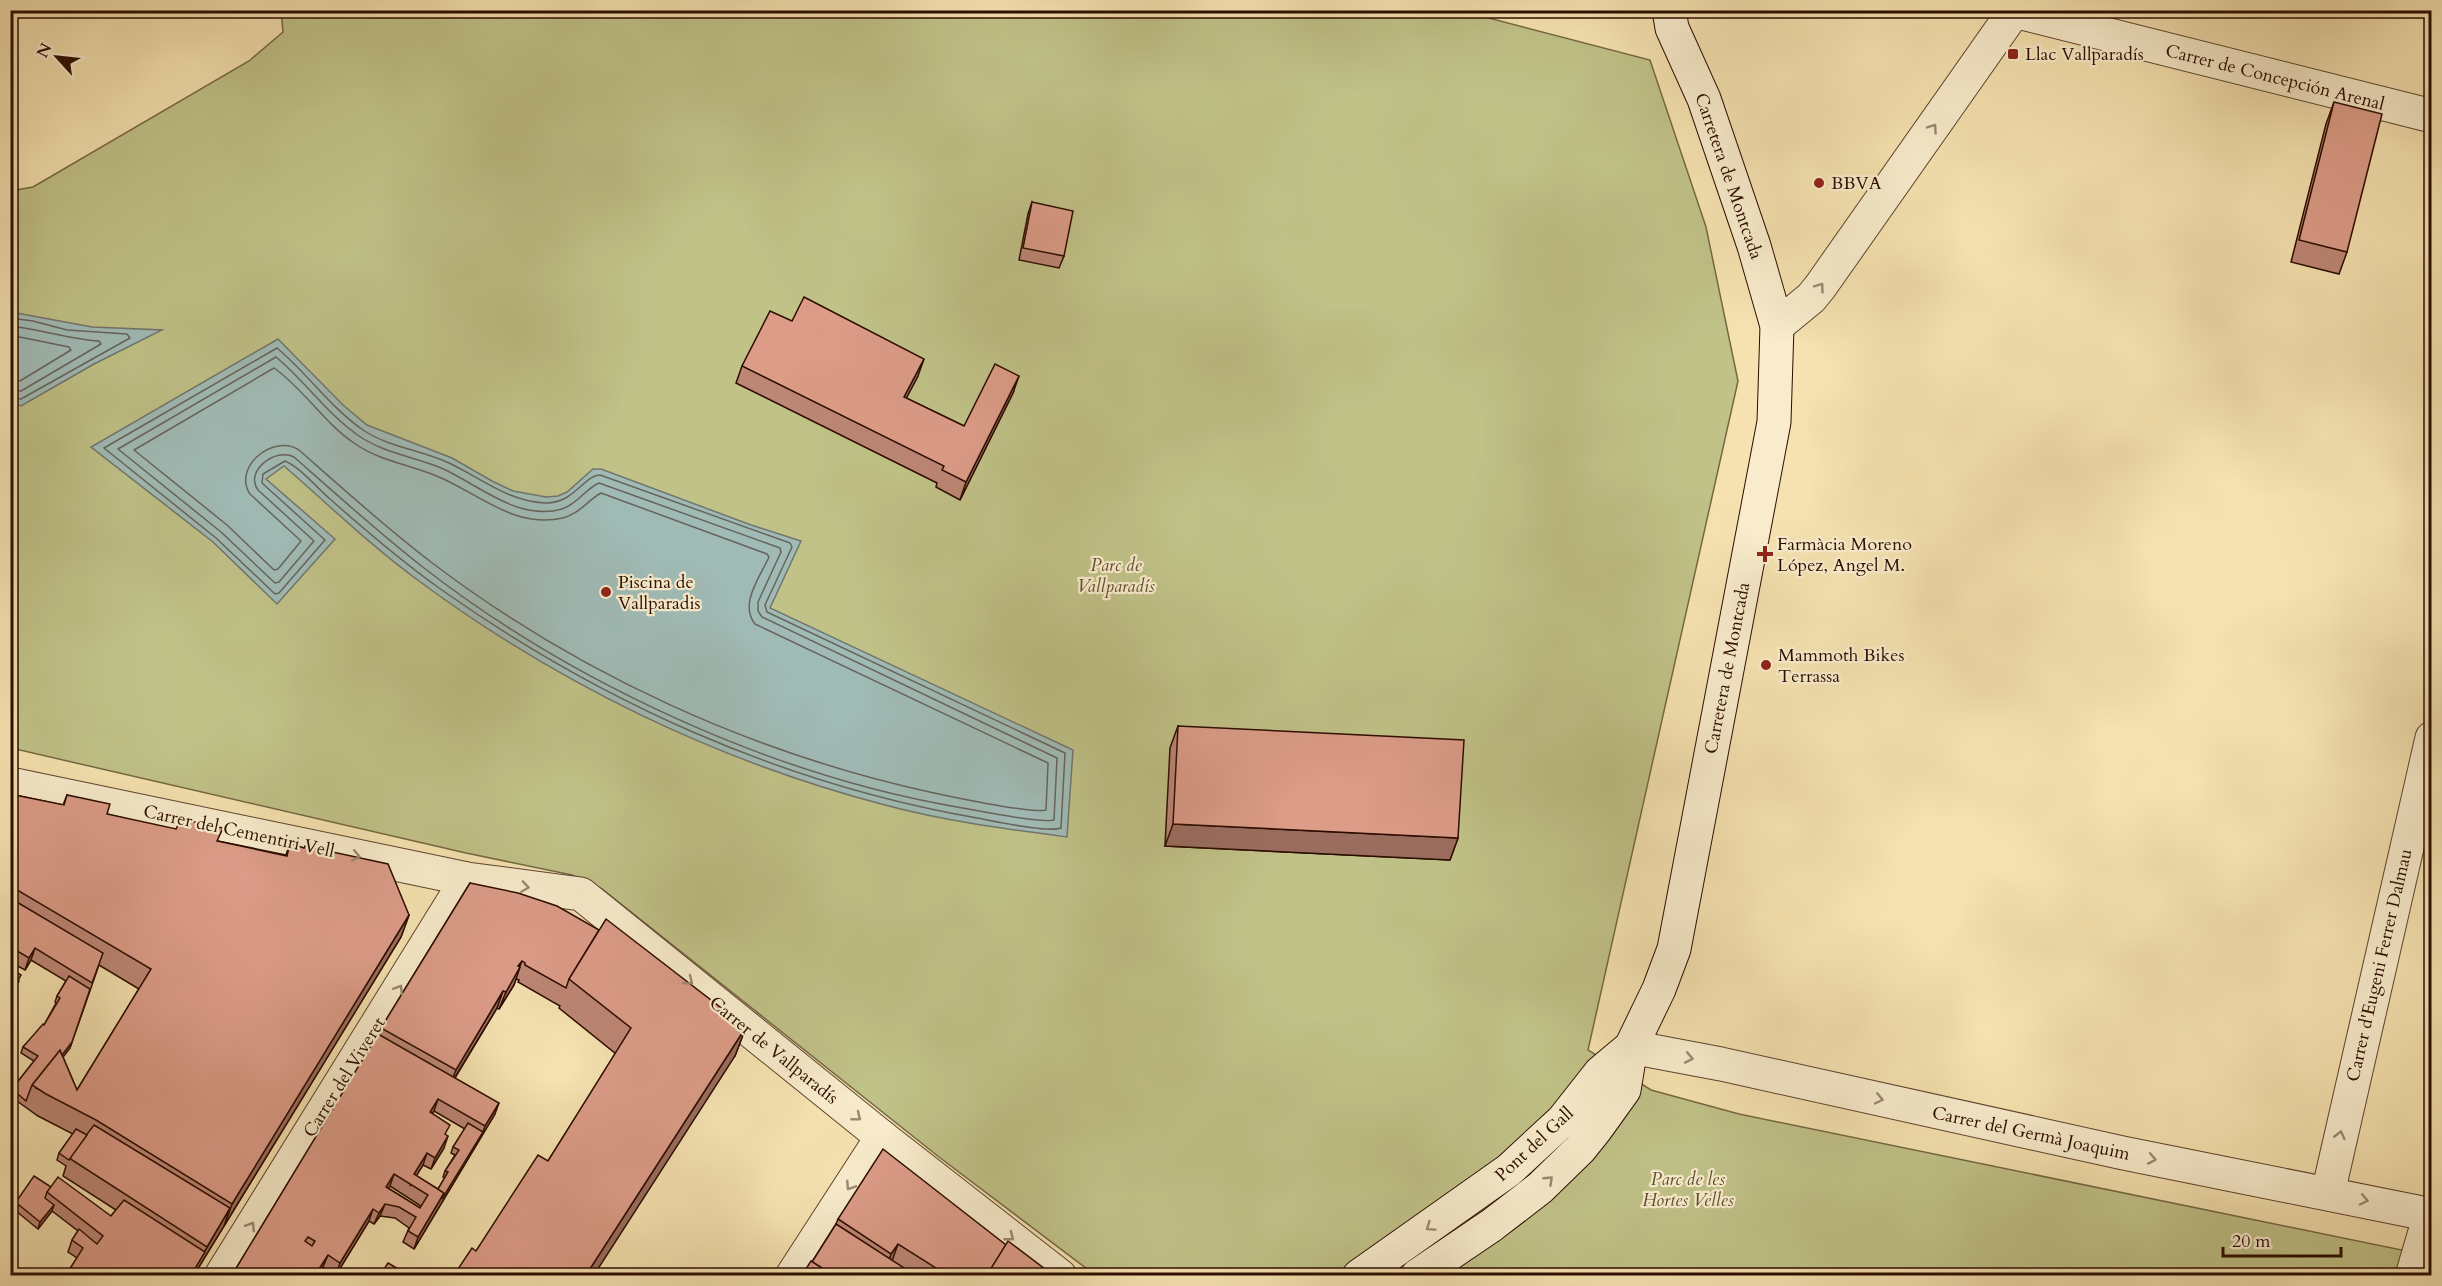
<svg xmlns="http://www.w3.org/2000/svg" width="2442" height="1286" font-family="Cardo,serif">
	<rect width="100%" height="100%" fill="#f5e2b0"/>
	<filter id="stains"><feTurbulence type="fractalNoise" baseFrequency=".00333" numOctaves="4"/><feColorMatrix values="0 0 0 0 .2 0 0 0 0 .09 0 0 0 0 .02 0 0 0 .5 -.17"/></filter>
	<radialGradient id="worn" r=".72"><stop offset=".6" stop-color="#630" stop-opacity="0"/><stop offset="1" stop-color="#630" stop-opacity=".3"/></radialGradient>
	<!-- green -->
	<path fill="#c0c288" stroke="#766744" stroke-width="1.5" d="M466,10L470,14L493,10L1462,11L1650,60L1706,227L1738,381L1588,1050L1651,1090L1739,1114L2431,1256V1275H1095L939,1157L602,889L572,875L466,853L11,748V191L33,187L249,61L283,32L281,11Z"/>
	<!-- water -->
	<g fill="#a0bbb6" stroke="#72756e" stroke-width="1.5">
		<path d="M11,312L92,327L162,330L94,364L21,406L11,402Z"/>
		<path d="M278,339L343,405L367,425L452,458L492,481L513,491L546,497L558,496L567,492L593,469H601L751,525L801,541L770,608L1073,750L1067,837C1006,829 944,821 885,805C717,761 558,684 419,581C371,546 329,505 284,466L266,479L335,539L277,604L213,542L91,447Z"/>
	</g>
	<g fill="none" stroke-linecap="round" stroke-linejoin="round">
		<!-- shore -->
		<g stroke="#66645c" stroke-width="1.5">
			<path d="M10,318L33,321L67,330L127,334L130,338L21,399L10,397"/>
			<path d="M10,326C40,329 68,339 99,341L101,344L21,391L10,389"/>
			<path d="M10,335L69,347L71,350L20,381L10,380"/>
			<path d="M277,348C307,373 331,408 363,430C388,447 421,450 449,463C481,478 507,501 545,503C574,504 584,475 600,475L790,543L792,547L765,605L767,612L1065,753L1061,828C1047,833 994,821 977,818C782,784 600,702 439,588C400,560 365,530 330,499C316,487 301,468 285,461L263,474L262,483L325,540L279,593L275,594L216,538L104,448Z"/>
			<path d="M276,357C305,381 327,414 359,436C382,452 413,457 439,467C477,483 517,522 562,509C578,504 585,489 599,483L780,548L781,552L758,602V611L762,617L1057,758L1054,820C1041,824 975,810 957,807C772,775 572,683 424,568C379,533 337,495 294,457C276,447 244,471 258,490L314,541L279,582L275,583L221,532L118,449Z"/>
			<path d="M274,368C304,389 324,423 354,443C379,461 412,465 439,477C479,494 515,529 563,518C579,514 587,501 601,493L767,554L769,557C760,577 739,604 755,624L1048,763L1046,810C1032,814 954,797 934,793C754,754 578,674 431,562C385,527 342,488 299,450C274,433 232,467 250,494L301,541L278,569L274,570L227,525L134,450Z"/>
		</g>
		<!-- street casing -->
		<g stroke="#5e422d" stroke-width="35">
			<g id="street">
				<path d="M2014,11L2432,116"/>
				<path d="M1777,326L1811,298L1820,287L2015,10"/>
				<path d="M10,784L467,879L581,894L882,1137L1060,1276"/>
				<path d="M1631,1047L1721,1064L2123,1153L2432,1215"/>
				<path d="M2328,1193L2432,738"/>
				<path d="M221,1276L467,879"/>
				<path d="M792,1276L882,1137"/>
				<path d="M2412,1276L2430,1215"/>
			</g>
		</g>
		<!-- secondary casing -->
		<g stroke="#2c0c01" stroke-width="35">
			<g id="secondary">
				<path d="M1359,1276L1509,1170L1563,1120L1600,1073L1631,1047"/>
				<path d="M1417,1276L1492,1225L1540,1188L1580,1149L1596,1129L1624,1090L1631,1047L1659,989L1674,949L1774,422L1777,326L1754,246L1704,99L1672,28L1669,10"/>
			</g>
		</g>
		<!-- street -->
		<use href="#street" stroke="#f8eccc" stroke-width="33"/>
		<!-- secondary -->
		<use href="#secondary" stroke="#f8eccc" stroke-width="33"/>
	</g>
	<!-- wall -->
	<g fill="#bd8675" stroke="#2c0c01" stroke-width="1.5" fill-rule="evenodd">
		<path d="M2334,102L2347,252L2339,274L2291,262L2326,124Z"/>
		<path d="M1032,202L1064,256L1059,268L1019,260L1028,214Z"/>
		<path d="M742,366L918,376L906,398L964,426L1013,393L960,500L936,487L937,483L736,383Z"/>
		<path d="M1178,726L1458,838L1450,860L1165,846L1170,748Z"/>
		<path d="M10,794L63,805L67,795L107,814L218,841L286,855L290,843L409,915L401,937L194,1275L71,1267L77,1258L68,1252L72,1240L78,1231L52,1211L38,1229L16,1211L10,1219V1199L16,1202L51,1187L111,1216L116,1210L63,1176L66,1166L57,1160L59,1153L73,1134L38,1116L10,1096L12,1089L34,1061L21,1053L23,1047L44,1025L56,1003L55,1002L57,996L66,981L31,960L25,970L10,962ZM99,965L139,989L77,1090L63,1057L70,1048Z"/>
		<path d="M470,883L746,1027L735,1056L476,1251L548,1161L616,1054L559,1008L560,1006L518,982L519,980L516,979L514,985L499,1009L497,1008L455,1078L495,1114L414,1249L403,1242L409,1228L395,1218L380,1216L374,1224L369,1221L336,1275L323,1267L232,1275L379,1034L381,1028ZM434,1111L465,1129L453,1147L451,1153L455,1155L445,1171L443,1177L445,1178L438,1189L416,1176L423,1165L431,1169L444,1148L432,1114ZM390,1186L421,1206L420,1208L388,1188Z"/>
		<path d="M10,968L19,981L13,992L10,990Z"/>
		<path d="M838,1219L1006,1245L1053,1275H802L812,1262L836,1224Z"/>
	</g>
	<!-- shaded-wall -->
	<g fill="#9a6d5f" stroke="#2c0c01" stroke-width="1.5">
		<path d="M924,359L918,376L898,414L904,397Z"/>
		<path d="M1019,376L1013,393L960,500L966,482Z"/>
		<path d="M1173,824L1458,838L1450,860L1165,846Z"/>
		<path d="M409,915L401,937L224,1226L232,1204Z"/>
		<path d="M35,948L31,960L25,970L29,958Z"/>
		<path d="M522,961L517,973L520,967L514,985L499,1009L506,992Z"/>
		<path d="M503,991L497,1008L449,1087L456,1070Z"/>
		<path d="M746,1027L735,1056L594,1275H586Z"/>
		<path d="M72,1042L70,1048L38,1089L36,1088Z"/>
		<path d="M438,1099L434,1111L425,1124L430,1112Z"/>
		<path d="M499,1103L495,1114L414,1249L418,1237L444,1193L483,1132L485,1126Z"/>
		<path d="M448,1136L444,1148L431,1169L435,1158Z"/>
		<path d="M427,1153L423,1165L410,1186L414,1174Z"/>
		<path d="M394,1174L390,1186L382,1199L386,1187Z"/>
		<path d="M385,1204L380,1216L374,1224L379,1213Z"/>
		<path d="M19,1205L16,1211L10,1219V1215Z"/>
		<path d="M54,1205L52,1211L38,1229L40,1222Z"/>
		<path d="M230,1208L224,1226L194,1275H191Z"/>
		<path d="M373,1209L369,1221L336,1275L340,1263Z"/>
		<path d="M898,1244L892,1261L885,1271L891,1254Z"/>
		<path d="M328,1255L323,1267L318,1275H315Z"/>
	</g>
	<!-- building -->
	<g fill="#dc9c88" stroke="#2c0c01" stroke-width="1.5" fill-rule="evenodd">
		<path d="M2334,102L2382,114L2347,252L2299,240Z"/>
		<path d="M1032,202L1073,211L1064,256L1023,248Z"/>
		<path d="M804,297L924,359L904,397L964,426L995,364L1019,376L966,482L942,470L944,466L742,366L770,311L792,321Z"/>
		<path d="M1178,726L1464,740L1458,838L1173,824Z"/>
		<path d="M10,794L64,805L67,795L110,804L107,814L176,829L181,819L223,828L217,841L287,856L290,843L304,848L305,846L388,864L409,915L232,1204L96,1120L46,1094L32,1085L60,1050L77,1090L151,969L17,890L10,884Z"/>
		<path d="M470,883L518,893L557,906L599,930L569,979L566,988L525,965V963L522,961L518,966L520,967L506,992L503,991L456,1070L381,1028Z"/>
		<path d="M10,898L103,953L92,983L35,948L29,958L14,949L10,955Z"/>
		<path d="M606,919L746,1027L586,1275H454L472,1248L476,1251L538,1155L548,1161L631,1028L569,979Z"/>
		<path d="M10,968L21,975L15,986L10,983Z"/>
		<path d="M69,976L90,989L72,1042L62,1055L60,1050L32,1085L26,1101L12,1089L38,1056L23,1047L43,1024L44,1025L60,998L57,996Z"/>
		<path d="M378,1034L499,1103L485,1126L438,1099L430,1112L450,1125L445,1134L448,1136L435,1158L427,1153L414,1174L444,1193L418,1237L408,1231L416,1217L399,1207L385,1204L379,1213L373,1209L340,1263L328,1255L315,1275H232ZM394,1174L428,1195L420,1208L386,1187ZM308,1237L315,1241L312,1246L305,1241Z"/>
		<path d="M468,1123L483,1132L442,1199L444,1193L438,1189L448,1172L445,1171L459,1150L453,1147Z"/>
		<path d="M94,1125L230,1208L207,1247L69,1158Z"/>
		<path d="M76,1129L87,1135L69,1160L59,1153Z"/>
		<path d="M883,1149L1006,1245L987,1275H947L898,1244L891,1254L838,1219Z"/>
		<path d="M34,1176L51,1187L47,1192L45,1198L54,1205L40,1222L19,1205L10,1215V1199L16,1202Z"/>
		<path d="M58,1177L111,1216L124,1200L205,1252L191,1275H81L71,1267L83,1248L72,1240L79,1229L97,1244L103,1236L47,1192Z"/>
		<path d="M836,1224L915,1275H833L812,1262Z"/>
		<path d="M1008,1241L1053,1275H987Z"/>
		<path d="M811,1261L833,1275H802Z"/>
		<path d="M388,1263L400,1270L396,1275H380Z"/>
		<path d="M71,1267L81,1275H64Z"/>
		<path d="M16,1271L23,1275H13Z"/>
	</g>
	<!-- one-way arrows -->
	<defs><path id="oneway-chevron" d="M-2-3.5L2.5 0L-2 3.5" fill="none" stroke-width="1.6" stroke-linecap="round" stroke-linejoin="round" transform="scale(1.5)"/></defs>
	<g stroke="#9c8771">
		<use href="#oneway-chevron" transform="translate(1933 128) rotate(-55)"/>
		<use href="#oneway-chevron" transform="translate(1820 287) rotate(-54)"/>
		<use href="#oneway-chevron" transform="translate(356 856) rotate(12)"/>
		<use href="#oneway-chevron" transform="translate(525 887) rotate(8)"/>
		<use href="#oneway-chevron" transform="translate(689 981) rotate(39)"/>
		<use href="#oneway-chevron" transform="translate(399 989) rotate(-58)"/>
		<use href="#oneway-chevron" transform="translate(1689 1058) rotate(11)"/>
		<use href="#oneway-chevron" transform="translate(1879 1099) rotate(12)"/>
		<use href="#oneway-chevron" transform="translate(857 1117) rotate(39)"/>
		<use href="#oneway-chevron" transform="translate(2340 1135) rotate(-77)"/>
		<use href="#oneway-chevron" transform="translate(2152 1159) rotate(11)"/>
		<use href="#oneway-chevron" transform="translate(1549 1180) rotate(-43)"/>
		<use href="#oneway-chevron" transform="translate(850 1186) rotate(123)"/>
		<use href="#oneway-chevron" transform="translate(2364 1200) rotate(12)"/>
		<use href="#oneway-chevron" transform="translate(251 1226) rotate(-58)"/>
		<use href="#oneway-chevron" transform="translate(1430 1227) rotate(145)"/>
		<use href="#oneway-chevron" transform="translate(1010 1237) rotate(38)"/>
	</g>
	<!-- markers -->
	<g fill="#8f2418" stroke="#f8eccc" stroke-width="2">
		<rect x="2007" y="48" width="12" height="12" rx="3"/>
		<circle cx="1819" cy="183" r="6"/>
		<path d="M1762 545h6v6h6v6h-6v6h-6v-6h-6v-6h6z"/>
		<circle cx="606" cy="592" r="6"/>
		<circle cx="1766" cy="665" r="6"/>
	</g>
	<g text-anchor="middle" stroke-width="4.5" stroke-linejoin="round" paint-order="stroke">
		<!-- poi labels -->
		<g font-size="18" fill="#2c0c01" stroke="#f8eccc" text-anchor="start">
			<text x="2025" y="60">Llac Vallparadís</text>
			<text x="1831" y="189">BBVA</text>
			<text x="1777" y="550">Farmàcia Moreno<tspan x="1777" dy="21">López, Angel M.</tspan></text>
			<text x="618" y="588">Piscina de<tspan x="618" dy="21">Vallparadis</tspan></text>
			<text x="1778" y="661">Mammoth Bikes<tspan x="1778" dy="21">Terrassa</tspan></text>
		</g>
		<!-- street labels -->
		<g font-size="18" fill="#2c0c01" stroke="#f8eccc">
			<text transform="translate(2275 77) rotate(14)" y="6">Carrer de Concepción Arenal</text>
			<text transform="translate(1729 176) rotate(71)" y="6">Carretera de Montcada</text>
			<text transform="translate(1727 668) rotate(-79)" y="6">Carretera de Montcada</text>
			<text transform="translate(239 831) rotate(12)" y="6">Carrer del Cementiri Vell</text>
			<text transform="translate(2379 965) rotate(-77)" y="6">Carrer d'Eugeni Ferrer Dalmau</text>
			<text transform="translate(774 1050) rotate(39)" y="6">Carrer de Vallparadís</text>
			<text transform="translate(344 1077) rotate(-58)" y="6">Carrer del Viveret</text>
			<text transform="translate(2031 1133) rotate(12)" y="6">Carrer del Germà Joaquim</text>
			<text transform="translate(1534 1144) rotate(-43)" y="6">Pont del Gall</text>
		</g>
		<!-- park labels -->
		<g font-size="18" font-style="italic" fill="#604c30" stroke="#f8eccc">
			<text x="1116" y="571">Parc de<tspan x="1116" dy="21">Vallparadís</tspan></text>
			<text x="1688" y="1185">Parc de les<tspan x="1688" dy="21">Hortes Velles</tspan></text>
		</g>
	</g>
	<!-- margin -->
	<rect width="2442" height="1286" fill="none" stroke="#f5e2b0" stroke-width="36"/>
	<rect x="12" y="12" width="2418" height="1262" fill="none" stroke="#2c0c01" stroke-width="3"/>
	<rect x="18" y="18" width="2406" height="1250" fill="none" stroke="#2c0c01" stroke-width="1.5"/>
	<!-- north arrow -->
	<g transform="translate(57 57) rotate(297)" stroke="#f8eccc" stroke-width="4.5" paint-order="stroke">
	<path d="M0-4.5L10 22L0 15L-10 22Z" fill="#2c0c01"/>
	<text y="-9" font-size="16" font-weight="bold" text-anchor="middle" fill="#2c0c01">N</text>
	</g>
	<!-- scale -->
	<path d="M2223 1247v9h118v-9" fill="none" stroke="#2c0c01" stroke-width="3"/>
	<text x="2232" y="1247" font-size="18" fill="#2c0c01" stroke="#f8eccc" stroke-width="4.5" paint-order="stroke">20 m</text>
	<rect width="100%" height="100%" filter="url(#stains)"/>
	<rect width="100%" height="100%" fill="url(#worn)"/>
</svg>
